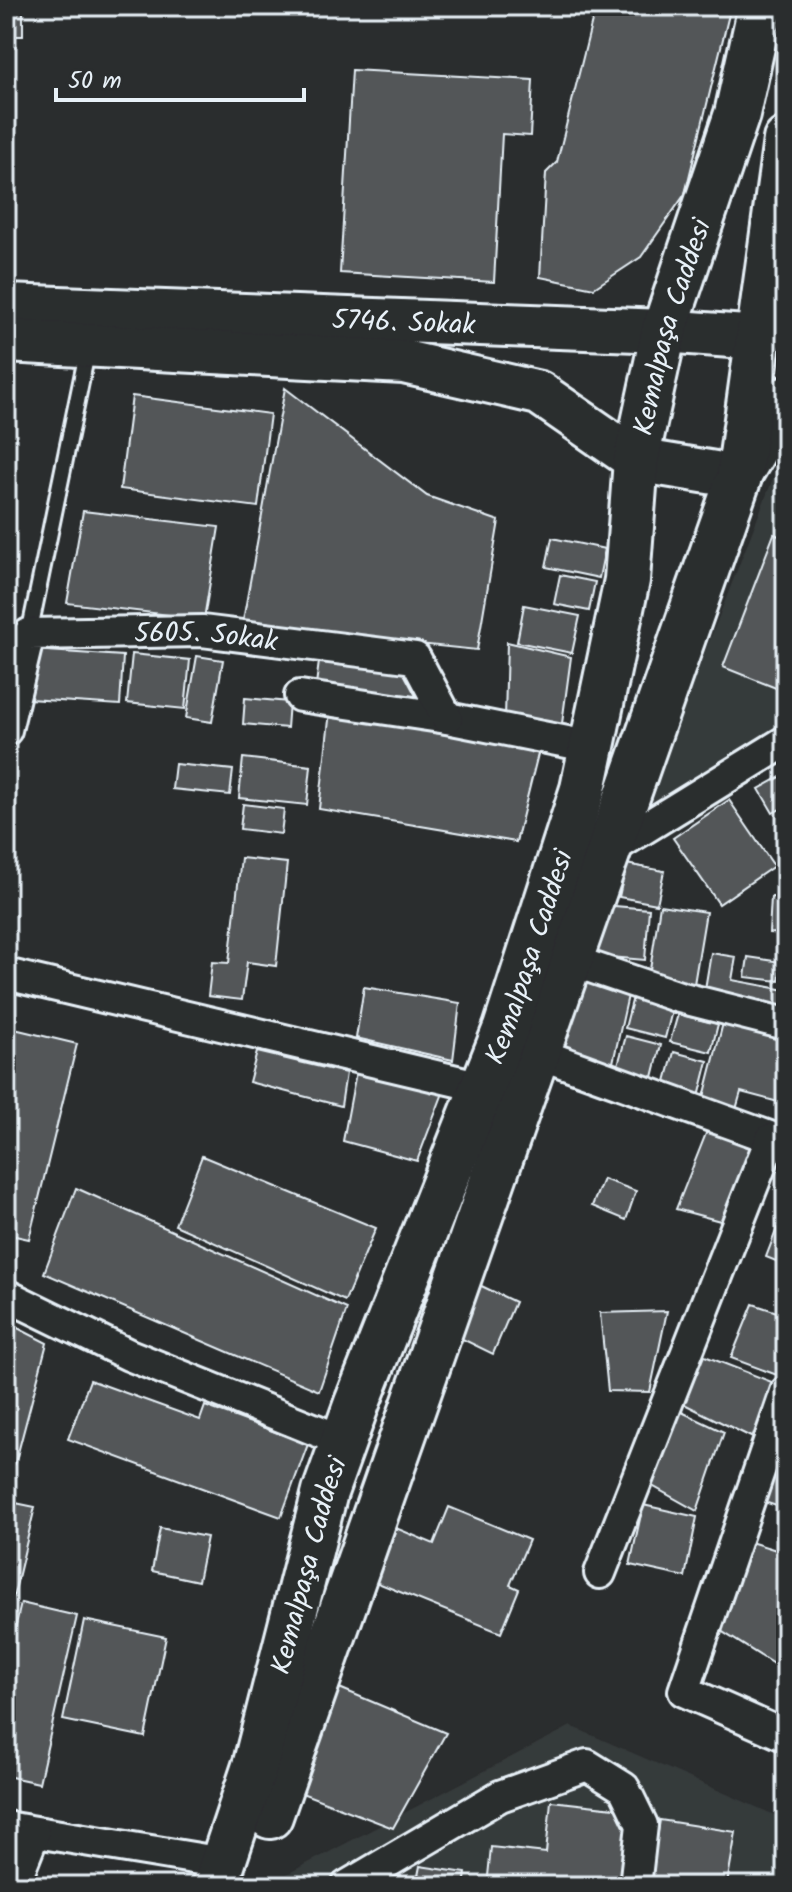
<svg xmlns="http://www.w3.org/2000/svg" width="792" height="1892" font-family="Kalam,sans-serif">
	<rect width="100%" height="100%" fill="#2a2d2e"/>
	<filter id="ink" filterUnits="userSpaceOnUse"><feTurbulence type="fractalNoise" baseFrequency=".0125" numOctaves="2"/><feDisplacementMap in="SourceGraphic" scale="16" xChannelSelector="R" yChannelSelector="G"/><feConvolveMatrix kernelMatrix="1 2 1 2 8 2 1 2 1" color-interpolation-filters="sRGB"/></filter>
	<g filter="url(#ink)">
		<!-- built -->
		<g fill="#363a3b">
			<path d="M786,448V723L641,815L781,458Z"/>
			<path d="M571,1726L786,1820V1886H264Z"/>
		</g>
		<!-- building -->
		<g fill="#535759" stroke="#e8f1f8" stroke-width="2">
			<rect x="6" y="6" width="17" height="30"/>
			<path d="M424,6H731L685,194L641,257L594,288L540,277L546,173L557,162L594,13Z"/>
			<path d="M352,70L533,80L530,136L502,134L494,282L340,273Z"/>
			<path d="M285,388L427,496L499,521L477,650L242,626Z"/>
			<path d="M132,396L270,414L258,507L120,489Z"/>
			<path d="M83,511L219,527L204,619L67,603Z"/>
			<path d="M774,534L786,539V692L723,667Z"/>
			<path d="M552,538L605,549L599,578L546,567Z"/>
			<path d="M560,575L595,582L589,611L554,604Z"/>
			<path d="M524,605L580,616L572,653L517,642Z"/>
			<path d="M507,642L571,657L561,731L505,719Z"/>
			<path d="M32,650L123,656L120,705L29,699Z"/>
			<path d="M132,654L190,660L185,709L127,703Z"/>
			<path d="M320,654L413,666L435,711L315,692Z"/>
			<path d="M197,656L223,660L212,722L186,718Z"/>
			<path d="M245,698L289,702L287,728L243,724Z"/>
			<path d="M330,711L540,746L516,842L319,809Z"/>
			<path d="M243,758L311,766L307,805L239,798Z"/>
			<path d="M175,764L233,770L230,795L172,789Z"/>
			<path d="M786,774V815L782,808L773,813L759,789Z"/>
			<path d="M729,800L774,866L719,904L673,838Z"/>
			<path d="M243,804L284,809L281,834L240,829Z"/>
			<path d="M241,858L287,863L276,966L247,962L242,1000L208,996L212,962L229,963Z"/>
			<path d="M626,864L664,871L657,904L619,897Z"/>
			<path d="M771,897L786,898V934L769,933Z"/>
			<path d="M591,904L649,909L645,960L587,955Z"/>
			<path d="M660,905L706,912L694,984L649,976Z"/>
			<path d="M711,953L736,957L732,980L786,990L782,1013L726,1002L728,993L705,989Z"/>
			<path d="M748,957L781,962L779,981L745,977Z"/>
			<path d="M567,973L629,991L612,1067L545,1045Z"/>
			<path d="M364,987L460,1003L453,1060L356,1038Z"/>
			<path d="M633,997L673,1007L665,1038L625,1028Z"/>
			<path d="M678,1014L718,1024L711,1052L670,1042Z"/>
			<path d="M724,1019L786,1035V1086L782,1103L741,1092L735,1113L702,1105Z"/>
			<path d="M6,1027L77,1044L29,1239L6,1234Z"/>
			<path d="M626,1036L661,1045L652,1081L616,1072Z"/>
			<path d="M257,1052L346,1073L341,1106L249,1082Z"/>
			<path d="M674,1052L708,1061L697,1105L662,1096Z"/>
			<path d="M357,1067L443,1093L417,1161L343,1141Z"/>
			<path d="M707,1131L757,1143L724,1222L676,1209Z"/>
			<path d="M202,1156L376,1228L345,1301L175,1225Z"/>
			<path d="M603,1179L636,1191L626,1220L592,1206Z"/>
			<path d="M76,1188L347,1309L319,1391L44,1273Z"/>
			<path d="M786,1205V1265L766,1257Z"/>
			<path d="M471,1281L515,1302L493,1354L452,1334Z"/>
			<path d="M753,1304L786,1315V1352L777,1375L731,1358Z"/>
			<path d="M667,1311L650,1392L608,1391L600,1313Z"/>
			<path d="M6,1322L47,1343L15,1464L6,1462Z"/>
			<path d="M697,1353L777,1384L757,1440L682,1403Z"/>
			<path d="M90,1380L200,1420L205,1406L308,1444L281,1517L68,1439Z"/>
			<path d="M669,1406L724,1432L697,1511L647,1483Z"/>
			<path d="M773,1455L786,1459V1509L758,1500Z"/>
			<path d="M6,1501L35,1507L6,1628Z"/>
			<path d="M643,1505L697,1517L685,1577L630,1565Z"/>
			<path d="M449,1507L529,1540L510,1585L519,1589L501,1633L363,1577L384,1523L434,1544Z"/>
			<path d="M160,1528L207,1537L198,1581L152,1571Z"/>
			<path d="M744,1540L786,1553V1672L718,1629Z"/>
			<path d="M21,1603L77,1616L39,1783L6,1776V1668Z"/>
			<path d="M84,1620L166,1637L145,1737L63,1720Z"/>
			<path d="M330,1684L446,1733L393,1828L286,1787Z"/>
			<path d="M551,1801L632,1810L624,1886H487L491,1847L546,1853Z"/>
			<path d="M660,1820L736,1832L727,1884L738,1886H649Z"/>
			<path d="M420,1866L466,1873L464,1886H416Z"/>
		</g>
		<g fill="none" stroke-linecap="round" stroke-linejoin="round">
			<!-- lane casing -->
			<g stroke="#e8f1f8" stroke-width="20">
				<path id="lane" d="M29,634L88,348"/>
			</g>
			<!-- street casing -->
			<g stroke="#e8f1f8" stroke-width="36">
				<g id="street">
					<path d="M300,696L447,718L592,747"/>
					<path id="s1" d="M6,730L29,634L202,631L415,658L447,718"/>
					<path d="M609,850L786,741"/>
					<path d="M570,960L679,997L786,1024"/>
					<path d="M6,974L482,1087"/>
					<path d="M537,1053L786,1143"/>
					<path d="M6,1295L129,1355L343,1441"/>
					<path d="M786,1392L684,1691L786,1736"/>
					<path d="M600,1573L771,1139"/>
					<path d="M6,1827L223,1863"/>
					<path d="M13,1886L34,1833"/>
					<path d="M347,1886L500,1796L587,1765L624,1788L642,1825L635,1886"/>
				</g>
			</g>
			<!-- secondary casing -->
			<g stroke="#e8f1f8" stroke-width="48">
				<g id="secondary">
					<path id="s2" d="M6,306L664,331L759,338L786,304"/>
					<path d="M6,341L404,362L539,393L636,460L739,477L786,398"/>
				</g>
			</g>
			<!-- primary casing -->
			<g stroke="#e8f1f8" stroke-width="50">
				<g id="primary">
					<path d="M270,1816L739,477L786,140"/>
					<path id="s3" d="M215,1886L256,1763L325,1492L357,1403L506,1028L583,789L627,580L636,460L664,331L737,114L761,6"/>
				</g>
			</g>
			<!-- lane -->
			<use href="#lane" stroke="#2a2d2e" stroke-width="14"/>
			<!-- street -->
			<use href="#street" stroke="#2a2d2e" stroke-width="30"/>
			<!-- secondary -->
			<use href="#secondary" stroke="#2a2d2e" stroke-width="42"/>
			<!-- primary -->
			<use href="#primary" stroke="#2a2d2e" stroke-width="44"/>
		</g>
	</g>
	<g text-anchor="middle" stroke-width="6" stroke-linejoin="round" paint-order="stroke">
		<!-- street labels -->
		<g font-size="28" fill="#e8f1f8" stroke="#2a2d2e">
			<text dy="10" stroke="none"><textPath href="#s2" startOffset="398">5746. Sokak</textPath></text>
			<text dy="10" stroke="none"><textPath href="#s3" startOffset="1630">Kemalpaşa Caddesi</textPath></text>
			<text dy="10" stroke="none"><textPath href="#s1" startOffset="276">5605. Sokak</textPath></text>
			<text dy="10" stroke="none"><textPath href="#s3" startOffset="982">Kemalpaşa Caddesi</textPath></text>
			<text dy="10" stroke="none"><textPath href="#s3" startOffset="334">Kemalpaşa Caddesi</textPath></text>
		</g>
	</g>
	<!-- margin -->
	<rect width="792" height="1892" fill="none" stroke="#2a2d2e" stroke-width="32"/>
	<rect x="16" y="16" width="760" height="1860" fill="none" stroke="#e8f1f8" stroke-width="3" filter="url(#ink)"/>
	<!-- scale -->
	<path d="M56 88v12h248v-12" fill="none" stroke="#e8f1f8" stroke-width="4"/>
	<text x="68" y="88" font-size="24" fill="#e8f1f8" stroke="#2a2d2e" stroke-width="6" paint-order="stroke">50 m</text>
</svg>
